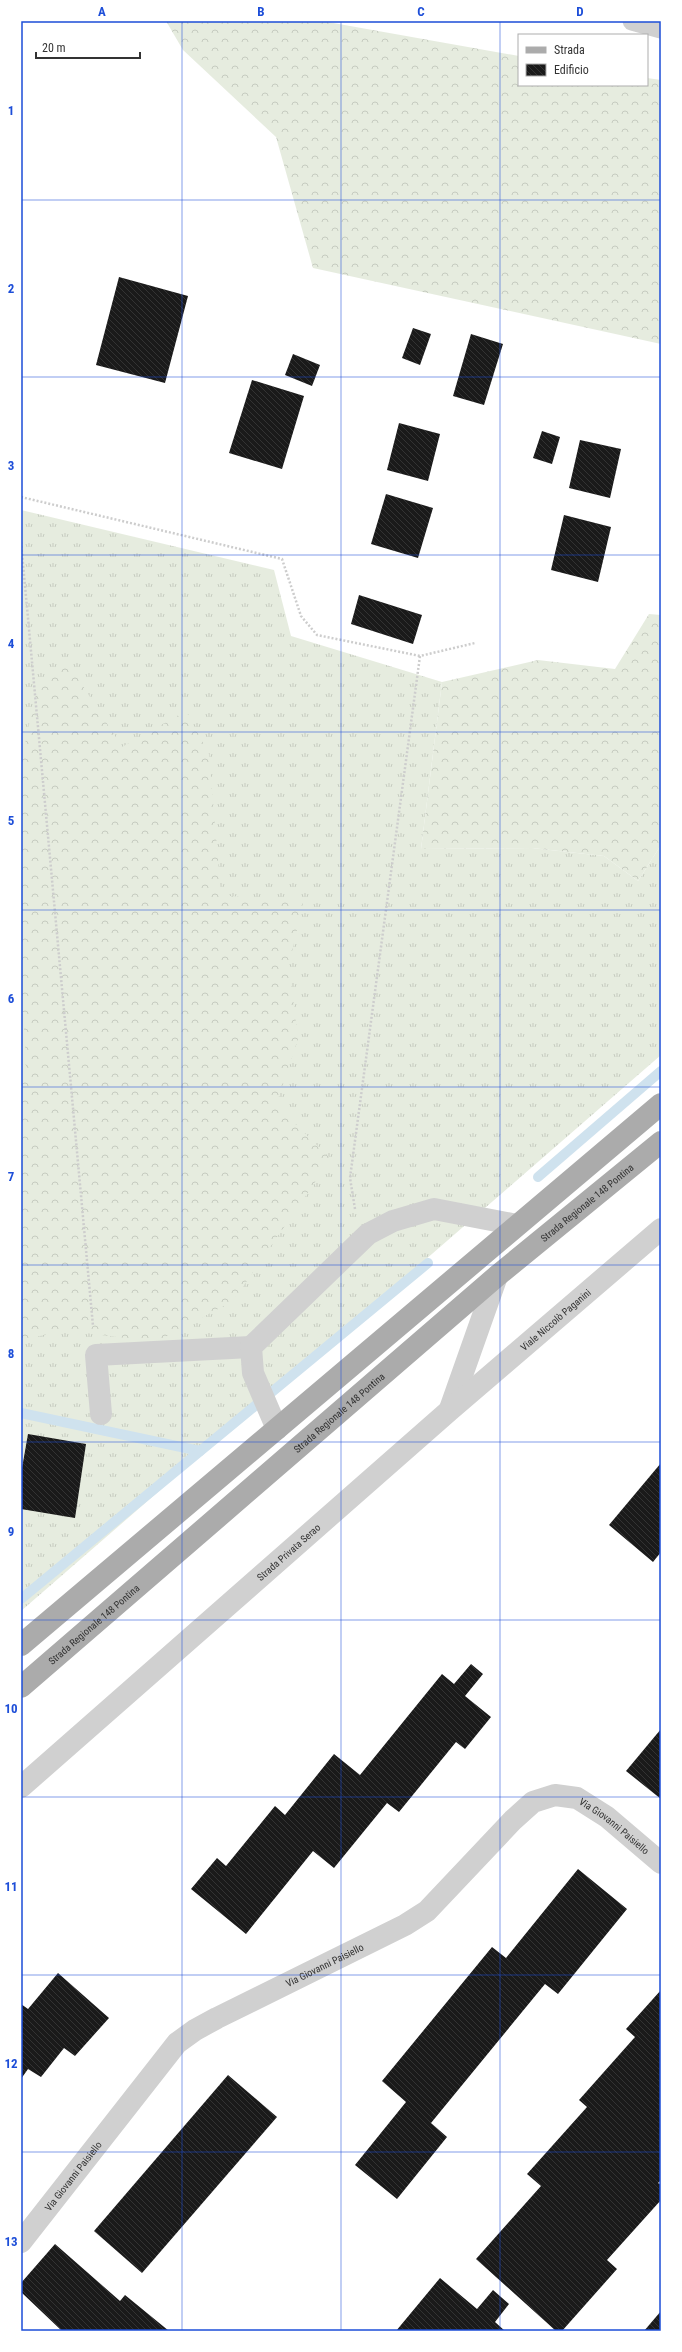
<svg xmlns="http://www.w3.org/2000/svg" width="682" height="2352" font-family="'Roboto Condensed',sans-serif">
	<defs>
		<pattern id="grass-tufts" width="24" height="20" patternUnits="userSpaceOnUse"><rect width="24" height="20" fill="#e6ecdf"/><path d="M3 7l-1-3M5 7V3M7 7l1-3M15 17l-1-3M17 17v-4M19 17l1-3" fill="none" stroke="#c6cbc0"/></pattern>
		<pattern id="forest-crowns" width="20" height="18" patternUnits="userSpaceOnUse"><rect width="20" height="18" fill="#e6ecdf"/><path d="M2 6a3 3 0 1 1 6 0M12 15a3 3 0 1 1 6 0" fill="none" stroke="#c6cbc0"/></pattern>
		<pattern id="building-back-hatch" width="6" height="6" patternUnits="userSpaceOnUse"><rect width="6" height="6" fill="#1a1a1a"/><path d="M-1 5l2 2M0 0l6 6M5-1l2 2" fill="none" stroke="#333"/></pattern>
	</defs>
	<rect width="100%" height="100%" fill="#fff"/>
	<!-- grass -->
	<path fill="url(#grass-tufts)" d="M21,510L274,570L291,636L442,682L421,849L532,848L604,856L638,881L661,845V1055L21,1611Z"/>
	<!-- forest -->
	<g fill="url(#forest-crowns)">
		<path d="M166,21H322L519,56V85H647V78L661,80V344L313,268L276,137L183,50Z"/>
		<path d="M649,614L661,615V845L638,881L604,856L532,848L421,849L442,682L538,660L615,669Z"/>
		<path d="M65,658L122,747L186,711L209,754L221,895L303,903L289,965L298,1039L276,1105L331,1159L233,1301L156,1342L70,1331L21,1339V1072L27,1077L21,980V755L23,753L35,697Z"/>
	</g>
	<g fill="none" stroke-linecap="round" stroke-linejoin="round">
		<!-- stream -->
		<g stroke="#cfe2ee" stroke-width="10">
			<path d="M538,1177L661,1071"/>
			<path d="M21,1413L200,1451"/>
			<path d="M21,1599L428,1263"/>
		</g>
	</g>
	<!-- building -->
	<g fill="url(#building-back-hatch)">
		<path d="M119,277L188,296L165,383L96,365Z"/>
		<path d="M413,328L431,334L420,365L402,358Z"/>
		<path d="M471,334L503,344L484,405L453,396Z"/>
		<path d="M293,354L320,365L312,386L285,375Z"/>
		<path d="M252,380L304,396L282,469L229,453Z"/>
		<path d="M399,423L440,434L428,481L387,470Z"/>
		<path d="M542,431L560,437L552,464L533,458Z"/>
		<path d="M580,440L621,449L610,498L569,488Z"/>
		<path d="M386,494L433,508L418,558L371,544Z"/>
		<path d="M564,515L611,527L598,582L551,570Z"/>
		<path d="M359,595L422,615L413,644L351,624Z"/>
		<path d="M28,1434L86,1444L75,1518L21,1509V1474Z"/>
		<path d="M661,1463V1552L653,1562L609,1525Z"/>
		<path d="M471,1664L483,1674L465,1696L491,1717L465,1749L456,1742L399,1812L387,1803L334,1868L313,1851L246,1934L191,1889L217,1858L226,1866L275,1806L285,1815L334,1754L360,1775L442,1674L454,1684Z"/>
		<path d="M661,1729V1799L626,1771Z"/>
		<path d="M578,1869L627,1909L558,1994L545,1984L431,2123L447,2137L397,2199L355,2165L406,2102L382,2081L492,1947L506,1958Z"/>
		<path d="M58,1973L109,2018L75,2056L64,2048L41,2077L28,2069L21,2079V2004L28,2009Z"/>
		<path d="M661,1990V2180L658,2183L661,2185V2200L607,2260L617,2269L562,2331H556L476,2259L541,2186L527,2174L587,2107L579,2100L635,2037L626,2029Z"/>
		<path d="M228,2075L277,2117L142,2273L94,2231Z"/>
		<path d="M55,2244L120,2301L125,2295L169,2331H62L21,2292V2283Z"/>
		<path d="M440,2278L477,2309L493,2290L509,2304L495,2322L505,2331H396Z"/>
		<path d="M661,2311V2331H644Z"/>
	</g>
	<g fill="none" stroke-linecap="round" stroke-linejoin="round">
		<!-- path -->
		<g stroke="#cdcdcd" stroke-width="2.5" stroke-dasharray="2 2" stroke-linecap="butt">
			<path d="M21,497L282,559L301,616L317,635L420,656"/>
			<path d="M21,542L93,1326"/>
			<path d="M355,1209L350,1178L420,656L475,643"/>
		</g>
		<!-- service -->
		<path stroke="#d0d0d0" stroke-width="19" d="M632,21L661,29"/>
		<!-- minor -->
		<g stroke="#d0d0d0" stroke-width="22">
			<path d="M450,1409L497,1276"/>
			<path d="M101,1414L96,1355L251,1347"/>
			<path d="M277,1429L253,1373L251,1347L368,1234L393,1221L434,1209L517,1225"/>
			<path id="s1" d="M21,1787L450,1410L661,1229"/>
			<path id="s2" d="M21,2242L177,2043L195,2030L217,2018L405,1925L427,1911L513,1820L533,1802L555,1795L577,1798L607,1817L661,1863"/>
		</g>
		<!-- primary -->
		<g stroke="#ababab" stroke-width="22">
			<path d="M21,1645L661,1104"/>
			<path id="s3" d="M21,1687L497,1276L661,1142"/>
		</g>
	</g>
	<!-- grid -->
	<path fill="none" stroke="#1d4ed8" stroke-width="1" stroke-opacity="0.55" d="M182,21V2331M341,21V2331M500,21V2331M21,200H661M21,377H661M21,555H661M21,732H661M21,910H661M21,1087H661M21,1265H661M21,1442H661M21,1620H661M21,1797H661M21,1975H661M21,2152H661"/>
	<g text-anchor="middle" stroke-width="4" stroke-linejoin="round" paint-order="stroke">
		<!-- street labels -->
		<g font-size="10" fill="#333" stroke="#fff">
			<text dy="4" stroke="none"><textPath href="#s3" startOffset="745">Strada Regionale 148 Pontina</textPath></text>
			<text dy="4" stroke="none"><textPath href="#s1" startOffset="710">Viale Niccolò Paganini</textPath></text>
			<text dy="4" stroke="none"><textPath href="#s3" startOffset="420">Strada Regionale 148 Pontina</textPath></text>
			<text dy="4" stroke="none"><textPath href="#s1" startOffset="356">Strada Privata Serao</textPath></text>
			<text dy="4" stroke="none"><textPath href="#s3" startOffset="96">Strada Regionale 148 Pontina</textPath></text>
			<text dy="4" stroke="none"><textPath href="#s2" startOffset="780">Via Giovanni Paisiello</textPath></text>
			<text dy="4" stroke="none"><textPath href="#s2" startOffset="420">Via Giovanni Paisiello</textPath></text>
			<text dy="4" stroke="none"><textPath href="#s2" startOffset="84">Via Giovanni Paisiello</textPath></text>
		</g>
	</g>
	<!-- border -->
	<rect width="682" height="2352" fill="none" stroke="#ffffff" stroke-width="44"/>
	<!-- legend -->
	<rect x="518" y="34" width="130" height="52" fill="#ffffff" stroke="#adadad"/>
	<rect x="526" y="47" width="20" height="6" fill="#ababab" stroke="#adadad"/>
	<text x="554" y="54" font-size="12" fill="#333333">Strada</text>
	<rect x="526" y="64" width="20" height="12" fill="url(#building-back-hatch)" stroke="#adadad"/>
	<text x="554" y="74" font-size="12" fill="#333333">Edificio</text>
	<!-- scale -->
	<path d="M36 52v6h104v-6" fill="none" stroke="#333333" stroke-width="2"/>
	<text x="42" y="52" font-size="12" fill="#333333" stroke="#ffffff" stroke-width="3" paint-order="stroke">20 m</text>
	<rect x="22" y="22" width="638" height="2308" fill="none" stroke="#1d4ed8" stroke-width="1.5"/>
	<g font-size="13" text-anchor="middle" font-weight="bold" fill="#1d4ed8">
		<text x="102" y="16">A</text>
		<text x="261" y="16">B</text>
		<text x="421" y="16">C</text>
		<text x="580" y="16">D</text>
		<text x="11" y="115">1</text>
		<text x="11" y="293">2</text>
		<text x="11" y="470">3</text>
		<text x="11" y="648">4</text>
		<text x="11" y="825">5</text>
		<text x="11" y="1003">6</text>
		<text x="11" y="1181">7</text>
		<text x="11" y="1358">8</text>
		<text x="11" y="1536">9</text>
		<text x="11" y="1713">10</text>
		<text x="11" y="1891">11</text>
		<text x="11" y="2068">12</text>
		<text x="11" y="2246">13</text>
	</g>
</svg>
